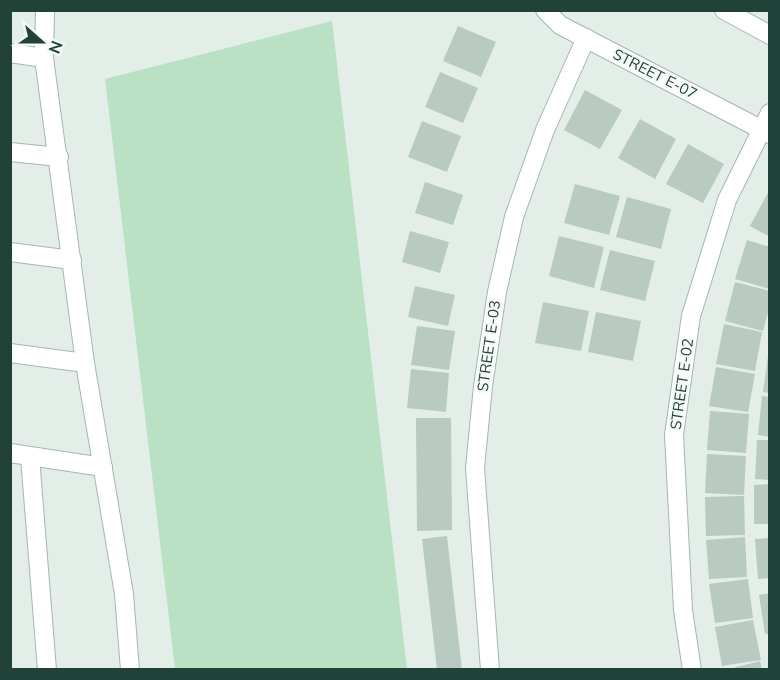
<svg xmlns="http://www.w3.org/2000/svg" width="780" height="680" font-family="Mulish,sans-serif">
	<rect width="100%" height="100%" fill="#e3eee9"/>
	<!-- green -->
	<path fill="#bae1c4" d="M332,21L407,669H175L105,79Z"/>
	<!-- building -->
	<g fill="#b8cac2">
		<path d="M458,26L496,42L481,77L443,61Z"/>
		<path d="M440,72L478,88L463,123L425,107Z"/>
		<path d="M585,90L622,110L600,149L564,130Z"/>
		<path d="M640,119L676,139L655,179L618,158Z"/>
		<path d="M422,121L461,136L447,172L408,157Z"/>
		<path d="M688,144L724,164L703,203L666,184Z"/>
		<path d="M425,182L463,195L453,225L415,213Z"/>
		<path d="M575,184L620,196L609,235L564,223Z"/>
		<path d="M770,189V237L750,226Z"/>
		<path d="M627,197L671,209L661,249L616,237Z"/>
		<path d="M410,231L449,242L440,273L402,262Z"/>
		<path d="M559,236L604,247L594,288L549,276Z"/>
		<path d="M747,240L770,247V289L735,279Z"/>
		<path d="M610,250L655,261L645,301L600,290Z"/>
		<path d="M735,282L770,291V305L763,331L725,321Z"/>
		<path d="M415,286L455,295L448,326L408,317Z"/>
		<path d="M543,302L589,311L581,351L535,343Z"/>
		<path d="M596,312L641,321L633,361L588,352Z"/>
		<path d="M724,324L762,332L755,371L716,364Z"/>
		<path d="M417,326L455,331L449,370L411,365Z"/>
		<path d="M768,356H770V393L763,392Z"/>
		<path d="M716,367L755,374L748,412L709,406Z"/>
		<path d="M411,369L449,373L446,412L407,408Z"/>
		<path d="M762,396L770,397V437L758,435Z"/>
		<path d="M710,411L749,414L746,453L707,450Z"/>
		<path d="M416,418H451L452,530L417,531Z"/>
		<path d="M757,440H770V480L755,479Z"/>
		<path d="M707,454L746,456L744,495L705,493Z"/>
		<path d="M770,484V524H754V485Z"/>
		<path d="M744,496L745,535L706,536L705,497Z"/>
		<path d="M447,536L462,670H437L422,539Z"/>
		<path d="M745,537L747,577L709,579L706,540Z"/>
		<path d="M770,538V578L758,579L755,539Z"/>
		<path d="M748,579L753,618L715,623L709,584Z"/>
		<path d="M770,593V634H765L759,595Z"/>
		<path d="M753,620L761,660L722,666L715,627Z"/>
		<path d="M760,661L762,670H729V669Z"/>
	</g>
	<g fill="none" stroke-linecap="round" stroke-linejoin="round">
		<!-- minor casing -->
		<g stroke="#a5b7b0" stroke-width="20">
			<g id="minor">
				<path d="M45,10L44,58L85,363L124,594L130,670"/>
				<path d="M545,10L560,25L770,134"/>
				<path d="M724,10L770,35"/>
				<path d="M10,53L44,58"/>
				<path d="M10,152L59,157"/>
				<path d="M10,252L72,260"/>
				<path d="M10,353L85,363"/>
				<path d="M10,453L103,467"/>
				<path d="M30,457L47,670"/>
				<path d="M490,670L475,468L483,386L497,292L514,217L545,130L586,38"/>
				<path d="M692,670L683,610L674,435L691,316L727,200L770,113"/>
			</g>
		</g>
		<!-- minor -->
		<use href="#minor" stroke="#fff" stroke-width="18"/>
	</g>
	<g text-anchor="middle" stroke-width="5" stroke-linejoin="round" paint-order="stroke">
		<!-- street labels -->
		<g font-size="15" fill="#214238" stroke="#f5faf7">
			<text transform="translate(655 74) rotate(27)" y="5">STREET E-07</text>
			<text transform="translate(489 346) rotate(-82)" y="5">STREET E-03</text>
			<text transform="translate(682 384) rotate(-82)" y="5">STREET E-02</text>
		</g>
	</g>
	<!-- border -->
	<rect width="780" height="680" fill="none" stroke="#214238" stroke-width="24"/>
	<!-- north arrow -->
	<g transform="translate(42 42) rotate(111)" stroke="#f5faf7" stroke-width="4.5" paint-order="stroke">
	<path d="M0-4.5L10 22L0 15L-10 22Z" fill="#214238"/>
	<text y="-9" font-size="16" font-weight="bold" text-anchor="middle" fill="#214238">N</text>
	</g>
</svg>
